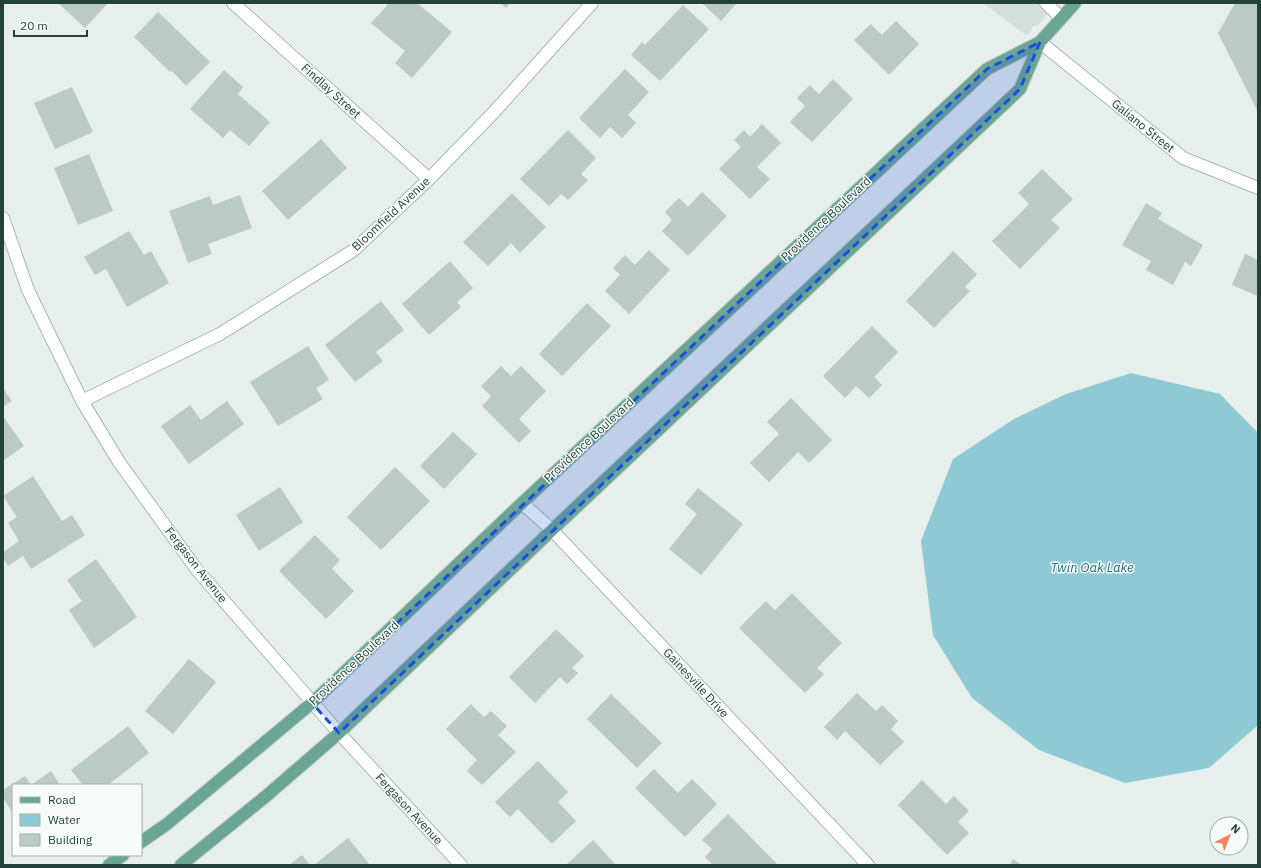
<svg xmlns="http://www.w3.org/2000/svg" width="1261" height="868" font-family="'IBM Plex Sans',sans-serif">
	<rect width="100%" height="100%" fill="#e6efeb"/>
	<!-- built -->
	<path fill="#d4dfda" d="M983,3H1058L1037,26H1033L1030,33L1026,35Z"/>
	<!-- water -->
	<path fill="#8ec9d4" d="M1131,373L1220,394L1258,433V725L1209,768L1125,783L1039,750L972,698L933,635L921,541L953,459L1014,419L1066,394Z"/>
	<!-- building -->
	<g fill="#bbcac4">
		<path d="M58,3H108L85,28Z"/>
		<path d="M389,3H417L452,32L412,78L395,63L405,51L371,23Z"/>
		<path d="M500,3H510L506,8Z"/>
		<path d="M702,3H737L721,21Z"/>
		<path d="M1235,3H1258V112L1218,33Z"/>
		<path d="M683,5L709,29L660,81L631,55L642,42L645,45Z"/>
		<path d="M158,12L210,62L186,86L172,71L170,72L134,37Z"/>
		<path d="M896,21L919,44L889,75L854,40L871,24L882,35Z"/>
		<path d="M625,69L649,92L628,115L636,123L622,138L610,127L600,138L579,118Z"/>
		<path d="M224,70L243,87L238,94L270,122L249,146L230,130L223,138L190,109Z"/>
		<path d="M833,79L853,99L812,142L790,122L805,106L797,98L810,85L819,94Z"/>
		<path d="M72,87L93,132L55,149L34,103Z"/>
		<path d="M762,124L781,143L757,167L770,179L750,199L719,169L741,147L734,140L744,130L750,137Z"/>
		<path d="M568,130L596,158L581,174L588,180L568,200L561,194L549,206L520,179Z"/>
		<path d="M321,139L347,168L288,220L262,191Z"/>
		<path d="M89,154L113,211L78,225L54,168Z"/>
		<path d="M1042,169L1073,199L1051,220L1060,228L1020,269L992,241L1029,204L1018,193Z"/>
		<path d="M702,192L727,216L688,256L662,231L672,220L665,212L679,198L688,207Z"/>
		<path d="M512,193L546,227L520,253L511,243L488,266L463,242Z"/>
		<path d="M240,195L252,228L208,244L212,254L188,263L169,211L210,196L213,205Z"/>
		<path d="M1146,203L1162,213L1158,219L1203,245L1191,266L1185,262L1173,285L1146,270L1151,261L1122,245Z"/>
		<path d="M129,231L144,255L151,251L169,283L127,307L106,269L95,275L84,257Z"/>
		<path d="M649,250L670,270L629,314L605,291L620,275L613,268L625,255L635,265Z"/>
		<path d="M953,251L977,274L965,287L970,291L934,328L906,301Z"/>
		<path d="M1245,254L1258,260V296L1232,285Z"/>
		<path d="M450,261L473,288L457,302L461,307L429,335L402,304Z"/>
		<path d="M381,301L404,330L376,352L383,361L355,382L325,345Z"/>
		<path d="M587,303L611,326L562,376L539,354Z"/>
		<path d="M872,326L898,352L874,377L882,385L869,398L856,386L845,398L823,376Z"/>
		<path d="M308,346L329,380L316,388L323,399L278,426L250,382Z"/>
		<path d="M501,366L511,376L521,366L546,391L519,419L531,431L519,443L482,406L491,396L481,386Z"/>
		<path d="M3,388L12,401L3,407Z"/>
		<path d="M791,398L832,440L809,463L798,452L769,482L750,463L779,434L767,422Z"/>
		<path d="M227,401L244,424L189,464L161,426L190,405L201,420Z"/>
		<path d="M3,416L24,446L3,461Z"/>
		<path d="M453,432L477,454L444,489L420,466Z"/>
		<path d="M395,467L430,501L381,550L347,517Z"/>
		<path d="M33,476L62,521L72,515L85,535L31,569L23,556L8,566L3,558V552L19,541L8,523L17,517L3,496Z"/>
		<path d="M280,487L303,522L259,551L236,515Z"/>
		<path d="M698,488L743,524L701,575L669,549L697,514L685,504Z"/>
		<path d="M315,535L340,560L332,569L354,591L326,619L279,571Z"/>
		<path d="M96,559L137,617L94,648L69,610L82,601L67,580Z"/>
		<path d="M792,593L842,643L817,668L824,674L805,693L739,628L766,601L775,610Z"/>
		<path d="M556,629L584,656L572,668L578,673L567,684L560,677L535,703L509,677Z"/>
		<path d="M189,659L216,682L173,734L145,711Z"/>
		<path d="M857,693L876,711L882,705L898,721L891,729L904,742L880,765L845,731L837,740L824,727Z"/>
		<path d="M611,694L662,743L637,768L587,719Z"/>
		<path d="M471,704L484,717L491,711L507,726L498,735L516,752L482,785L467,771L477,760L446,729Z"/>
		<path d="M128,726L149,753L108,785H83L71,770Z"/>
		<path d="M538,761L568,792L558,802L576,821L552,844L518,809L510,817L495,802Z"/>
		<path d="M654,769L678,793L692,779L717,804L685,837L635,788Z"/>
		<path d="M51,771L60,785H13V813L3,798V790L25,776L31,785Z"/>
		<path d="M922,780L946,804L954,796L969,811L958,822L969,833L947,855L898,805Z"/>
		<path d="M728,814L777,864L776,865H713L705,857L712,849L702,840Z"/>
		<path d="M348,838L370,865H314Z"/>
		<path d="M593,840L616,865H566Z"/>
		<path d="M302,855L310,865H289Z"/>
		<path d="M1013,859L1022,865H1010Z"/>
	</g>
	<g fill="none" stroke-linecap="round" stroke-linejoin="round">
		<!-- minor casing -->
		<g stroke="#a8b8b2" stroke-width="14">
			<g id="minor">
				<path d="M233,3L429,179"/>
				<path d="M1046,3L1061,18"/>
				<path d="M1040,42L1183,158L1258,188"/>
				<path d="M3,218L28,290L82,401L119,462L197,570L339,733L461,865"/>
				<path d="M82,401L220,334L354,250L429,179L495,111L592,3"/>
				<path d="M522,503L552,530L868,865"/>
			</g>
		</g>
		<!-- major casing -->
		<g stroke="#c2cac8" stroke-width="14">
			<g id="major">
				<path d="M141,842L167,824L312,703L522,503L987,69L1040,42"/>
				<path d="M109,865L123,855"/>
				<path d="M181,865L265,797L339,733L552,530L1020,89L1040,42L1075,3"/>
			</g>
		</g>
		<!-- minor -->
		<use href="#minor" stroke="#fff" stroke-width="12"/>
		<!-- major -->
		<use href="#major" stroke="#6aa596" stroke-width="12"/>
	</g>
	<!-- marked area -->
	<path fill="#1d4ed8" fill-opacity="0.2" stroke="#1d4ed8" stroke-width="3" stroke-dasharray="8 5" stroke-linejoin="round" d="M1040,42L1020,89L339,733L312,703L987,69Z"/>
	<g text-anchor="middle" stroke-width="3" stroke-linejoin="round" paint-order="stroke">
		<!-- street labels -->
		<g font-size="12" fill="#24423a" stroke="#f7fbf9">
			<text transform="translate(331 91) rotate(42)" y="4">Findlay Street</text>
			<text transform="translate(1143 126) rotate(39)" y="4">Galiano Street</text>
			<text transform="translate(391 214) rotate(-43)" y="4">Bloomfield Avenue</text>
			<text transform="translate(826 219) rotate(-43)" y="4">Providence Boulevard</text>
			<text transform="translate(589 440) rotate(-43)" y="4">Providence Boulevard</text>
			<text transform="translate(196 565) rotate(52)" y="4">Fergason Avenue</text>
			<text transform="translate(354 663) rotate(-43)" y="4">Providence Boulevard</text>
			<text transform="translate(696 683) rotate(47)" y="4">Gainesville Drive</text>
			<text transform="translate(409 809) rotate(47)" y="4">Fergason Avenue</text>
		</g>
		<!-- water labels -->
		<g font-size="13" font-style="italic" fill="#1c6f80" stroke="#f7fbf9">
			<text x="1092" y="572">Twin Oak Lake</text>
		</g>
	</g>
	<!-- border -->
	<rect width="1261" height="868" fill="none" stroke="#24423a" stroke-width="8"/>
	<!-- legend -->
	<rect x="12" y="784" width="130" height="72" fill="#f7fbf9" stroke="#a3b1ad"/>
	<rect x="20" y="797" width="20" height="6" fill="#6aa596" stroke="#a3b1ad"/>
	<text x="48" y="804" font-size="12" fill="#24423a">Road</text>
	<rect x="20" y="814" width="20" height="12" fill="#8ec9d4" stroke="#a3b1ad"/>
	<text x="48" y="824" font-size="12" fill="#24423a">Water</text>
	<rect x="20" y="834" width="20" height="12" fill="#bbcac4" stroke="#a3b1ad"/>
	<text x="48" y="844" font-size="12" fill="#24423a">Building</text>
	<!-- north arrow -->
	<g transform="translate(1229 836) rotate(42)"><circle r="19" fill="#f7fbf9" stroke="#a3b1ad"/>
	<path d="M0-3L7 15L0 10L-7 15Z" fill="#f4845f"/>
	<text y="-6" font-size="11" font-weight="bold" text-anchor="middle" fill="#24423a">N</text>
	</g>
	<!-- scale -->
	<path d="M14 30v6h73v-6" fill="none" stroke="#24423a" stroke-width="2"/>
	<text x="20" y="30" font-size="12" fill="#24423a" stroke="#f7fbf9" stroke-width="3" paint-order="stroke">20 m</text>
</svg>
